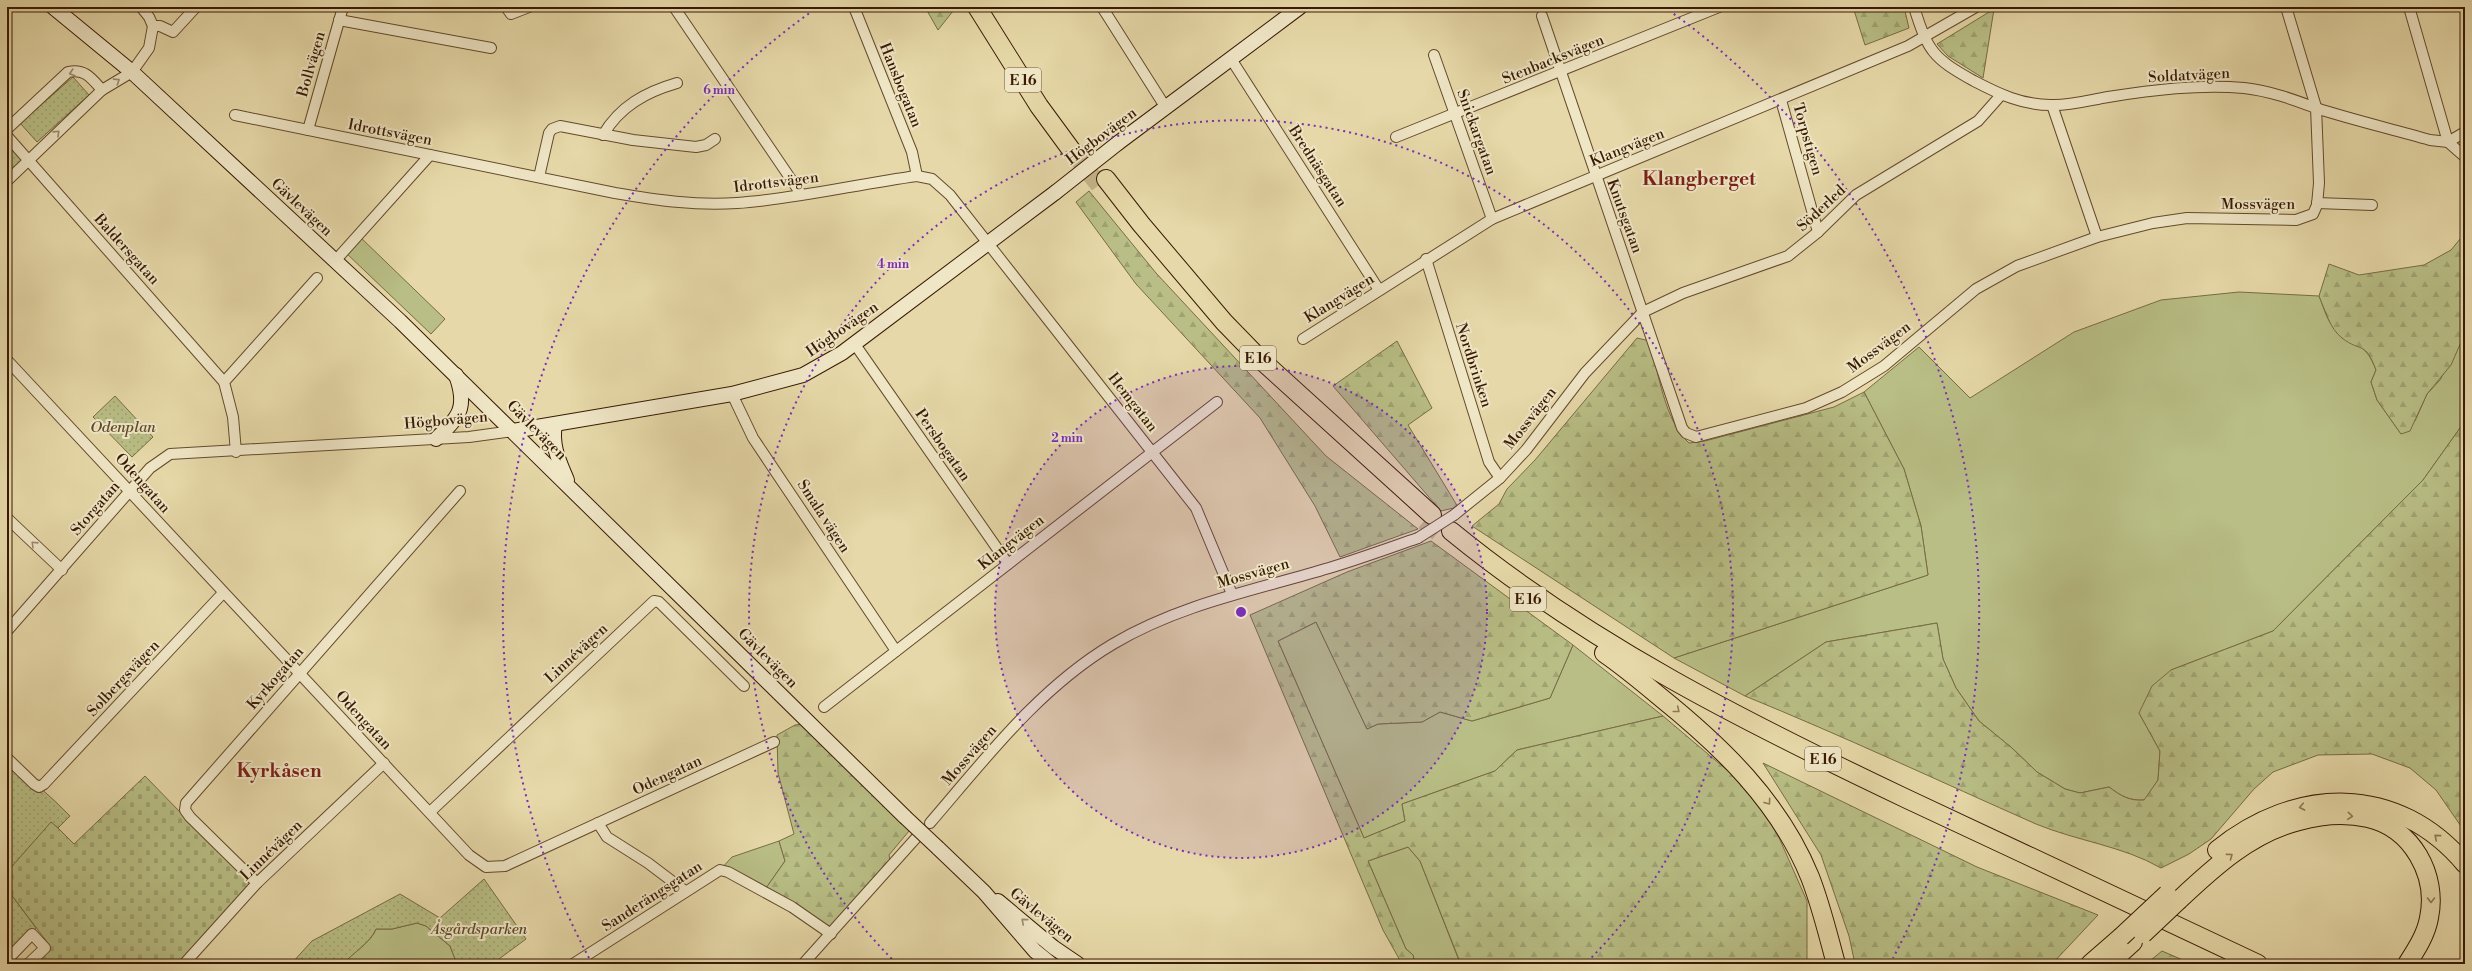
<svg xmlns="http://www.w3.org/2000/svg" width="2472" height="971" font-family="'Libre Bodoni',serif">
	<defs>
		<pattern id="forest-firs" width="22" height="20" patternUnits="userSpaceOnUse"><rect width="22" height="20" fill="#b8be85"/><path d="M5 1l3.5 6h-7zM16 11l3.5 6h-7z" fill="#9fa371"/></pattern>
		<pattern id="cemetery-stones" width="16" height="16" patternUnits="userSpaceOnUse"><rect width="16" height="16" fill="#b8be85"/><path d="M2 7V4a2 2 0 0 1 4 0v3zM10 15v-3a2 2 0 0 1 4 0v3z" fill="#9fa371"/></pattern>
		<pattern id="park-dots" width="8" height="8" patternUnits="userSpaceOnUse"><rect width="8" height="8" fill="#b8be85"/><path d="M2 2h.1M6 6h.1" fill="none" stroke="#9fa371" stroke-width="1.8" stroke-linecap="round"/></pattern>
	</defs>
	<rect width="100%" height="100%" fill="#e6d8a8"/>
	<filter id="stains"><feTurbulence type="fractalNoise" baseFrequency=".005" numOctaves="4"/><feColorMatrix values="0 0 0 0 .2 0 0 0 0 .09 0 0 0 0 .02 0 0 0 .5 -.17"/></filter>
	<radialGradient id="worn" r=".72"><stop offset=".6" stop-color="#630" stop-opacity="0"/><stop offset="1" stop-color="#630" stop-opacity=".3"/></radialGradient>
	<!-- grass -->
	<g fill="#b8be85" stroke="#786c44">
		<path d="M358,235L445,319L431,334L344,251Z"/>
		<path d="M2239,292L2319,296C2323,305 2326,318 2332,325C2350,345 2365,340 2376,370L2371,382L2377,400L2401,434L2415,421L2427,394L2440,380L2465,333V421L2423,480L2273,631L2171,670L2139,713L2160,751L2158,780L2145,800C2129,801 2121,796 2109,787L2080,793L2065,789L2037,772L2012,748L1979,721L1956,688L1943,659L1937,623L1826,642L1745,696L1674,658L1928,575L1921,526L1904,469L1864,392L1919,347L1970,398L2074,332L2161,300Z"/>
		<path d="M1316,622L1367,729L1378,724L1422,722L1440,712L1472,721L1550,698L1573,645L1663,716L1517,750L1495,771L1402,804L1405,821L1364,838L1278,641Z"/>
		<path d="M779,841L785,861L764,891L720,870L732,857Z"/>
		<path d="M1408,847L1420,861L1460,963L1458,964H1415L1413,955L1406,949L1368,861Z"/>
		<path d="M417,923L426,926L450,946L457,964H343C353,952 371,943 376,929H392Z"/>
	</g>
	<!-- forest -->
	<g fill="url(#forest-firs)" stroke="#786c44">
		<path d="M925,7H953V11L938,30Z"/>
		<path d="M1853,7H1904L1909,28L1865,45Z"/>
		<path d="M1994,9L1983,78L1948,56L1937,44Z"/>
		<path d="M1089,191L1156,273L1326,456L1418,529L1340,557L1315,506L1260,418L1136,284L1076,202Z"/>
		<path d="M2465,233V333L2451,365L2427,394L2410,431L2401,434L2377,400L2371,382L2376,370C2365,340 2361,353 2342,338C2330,329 2325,310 2319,296L2329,264L2359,275L2424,265L2451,250Z"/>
		<path d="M1637,338L1650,341C1658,372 1665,422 1689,443L1705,441L1834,407L1864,392L1904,469L1921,526L1928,575L1674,658L1472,526L1499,504L1507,489L1535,460Z"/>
		<path d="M1397,341L1432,408L1408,425L1458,507L1441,511L1333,386Z"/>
		<path d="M2465,421V832L2436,790L2410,768L2372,754L2318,755L2273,772L2254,789L2211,839L2189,854L2161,868C2123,846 2077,841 2036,824C1939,781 1843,736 1745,696L1826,642L1937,623L1943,659L1956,688L1979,721L2012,748L2037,772L2065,789L2080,793L2109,787C2121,796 2129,801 2144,800L2158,780L2160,751L2139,713L2152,686L2171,670L2273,631L2423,480Z"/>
		<path d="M1431,541L1573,645L1550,698L1472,721L1440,712L1422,722L1378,724L1367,729L1316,622L1278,641L1364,838L1405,821L1402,804L1495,771L1517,750L1663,716L1734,776L1773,824L1807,901V964H1458L1460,962L1420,861L1408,847L1368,861L1406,949L1413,955L1415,964H1402L1383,930L1250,615L1347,572Z"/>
		<path d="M809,723L914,825L889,855L891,866L831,934L764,891L785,861L779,841L794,834L778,773L777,735L795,725Z"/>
		<path d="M1763,763L1977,867L2098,915L2052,964H1855L1849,936L1821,855Z"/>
		<path d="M2162,951L2192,964H2146Z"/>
	</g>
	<!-- cemetery -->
	<path fill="url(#cemetery-stones)" stroke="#786c44" d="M145,776L251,885L177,964H34L50,946L7,889V872L51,821L74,844Z"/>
	<!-- park -->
	<g fill="url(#park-dots)" stroke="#786c44">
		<path d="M73,77L89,95L37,142L20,123Z"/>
		<path d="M7,136L29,160L7,181Z"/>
		<path d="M115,396L153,437L132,457L93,417Z"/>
		<path d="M7,758C28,778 50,795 70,816L58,828L51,822L7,872Z"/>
		<path d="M484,879L526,939L499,959L498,964H457L450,946L426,926L417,923L392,929H376C370,943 354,952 343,964H291L312,941L400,894L440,918Z"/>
		<path d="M7,889L36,928L7,955Z"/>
	</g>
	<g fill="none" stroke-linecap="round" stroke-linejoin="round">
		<!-- highway-tunnel -->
		<g stroke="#c3b287" stroke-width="18" stroke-dasharray="18 9" stroke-linecap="butt">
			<path d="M1072,151L1099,185"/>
			<path d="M1424,521L1444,537"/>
		</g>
		<!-- street casing -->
		<g stroke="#644a2c" stroke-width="12">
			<g id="street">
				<path d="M141,7L149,17L153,26"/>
				<path d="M506,7L511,14L529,7"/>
				<path d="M674,7L801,194"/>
				<path d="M854,7L912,152L917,176"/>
				<path d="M1102,7L1166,108"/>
				<path d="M1914,7C1928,52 1933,58 1974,81C1999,94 2022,105 2051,105C2069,106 2090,100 2108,97C2152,90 2199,84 2244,88C2270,91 2292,99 2316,108C2353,120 2392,129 2430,140L2448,142L2465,157"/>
				<path d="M2409,7L2448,142L2465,132"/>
				<path d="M1542,16L1682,428L1686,433L1696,437L1806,408L1842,392L1884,366L1976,289L2017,266L2097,237L2153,223L2187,218L2296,220L2313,214L2317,205L2319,183L2316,107L2286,7"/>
				<path d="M339,20L491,48"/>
				<path d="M1434,55L1492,219"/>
				<path d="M1231,59L1379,290"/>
				<path d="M1781,100L1818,232"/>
				<path d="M2052,105L2097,237"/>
				<path d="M235,115L615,193C656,200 696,206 737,203C797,199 857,184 917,176L932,179L950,195L1196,508L1232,594"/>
				<path d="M7,129L68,72C85,68 92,79 102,90"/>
				<path d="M308,130L343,7"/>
				<path d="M603,135C620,106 646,92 677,83"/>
				<path d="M7,136L224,382"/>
				<path d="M1396,137L1719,7"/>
				<path d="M539,177L549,133L552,129L560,126L633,140L696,147L706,145L715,139"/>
				<path d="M7,181L102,90L132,72L149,48L153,26H160L173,32L196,7"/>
				<path d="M2317,203L2372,205"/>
				<path d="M1426,259L1489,462L1500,478"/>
				<path d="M335,261L430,155"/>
				<path d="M1303,339L1492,219L1908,46L1976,7"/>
				<path d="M854,343L1008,564"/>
				<path d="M7,360L469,855L486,867L505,866L774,742"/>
				<path d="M732,394L753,438L896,651"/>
				<path d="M236,452L233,417L224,382L317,278"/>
				<path d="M1454,515L1500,478L1526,450L1585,373L1643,312L1683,293L1788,256L1818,232L1856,195L1978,121L2001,95"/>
				<path d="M7,518L62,570"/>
				<path d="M7,631L150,468L170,454L469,437L513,431"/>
				<path d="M824,707L1217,402"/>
				<path d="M7,758L34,784L39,787L44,784L223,593"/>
				<path d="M430,812L654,601L659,602L744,686"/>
				<path d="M598,823L607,837L648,863L685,891"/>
				<path d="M930,823C986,758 1039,688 1113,644C1180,604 1256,590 1329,568C1359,559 1389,548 1418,538"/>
				<path d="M257,883L190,817L185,810L186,803L460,491"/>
				<path d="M7,960L32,934L45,948L28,964"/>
				<path d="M184,964L257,883L384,763"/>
				<path d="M573,964L720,870L728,872L792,907L831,934"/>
				<path d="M803,964L916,838"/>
			</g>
		</g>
		<!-- secondary casing -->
		<g stroke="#391a03" stroke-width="16">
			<g id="secondary">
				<path d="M53,7L132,72L400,321L905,817"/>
				<path d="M1118,143L1300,7"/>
				<path d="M555,425C551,445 559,461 567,480"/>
				<path d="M513,431L732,394L803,375L842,353L1056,192"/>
				<path d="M436,439C459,417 468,408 456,375"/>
				<path d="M938,848L984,892L1035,951L1051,964"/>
				<path d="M998,901L1053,947L1078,964"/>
			</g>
		</g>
		<!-- highway casing -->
		<g stroke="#391a03" stroke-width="20">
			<g id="highway">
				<path d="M977,7L1039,106L1072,151"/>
				<path d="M1106,179L1141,224L1224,322L1259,358L1432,515"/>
				<path d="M1451,531C1589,644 1747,723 1907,799C2024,854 2141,908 2258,964"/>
				<path d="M1604,653C1623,666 1641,681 1659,696C1721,746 1779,801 1810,877C1821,905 1828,935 1836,964"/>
				<path d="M2217,850C2296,786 2397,783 2465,864"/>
				<path d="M2179,900C2214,867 2251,833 2299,821C2321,815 2345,813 2368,818C2412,828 2438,875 2429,918C2426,935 2416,950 2407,964"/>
				<path d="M2112,961L2133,942"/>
				<path d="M2090,964L2121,937"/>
			</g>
		</g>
		<!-- street -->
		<use href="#street" stroke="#efe6c6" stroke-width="10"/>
		<!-- secondary -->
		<use href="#secondary" stroke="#efe6c6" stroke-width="14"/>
		<!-- highway -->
		<use href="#highway" stroke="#e6d8a8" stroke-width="18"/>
		<!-- street-bridge casing -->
		<g stroke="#644a2c" stroke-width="12" stroke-linecap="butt">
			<path id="street-bridge" d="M1418,538L1454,515"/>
		</g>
		<!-- secondary-bridge casing -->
		<g stroke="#391a03" stroke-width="16" stroke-linecap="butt">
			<g id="secondary-bridge">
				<path d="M1056,192L1118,143"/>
				<path d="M905,817L938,848"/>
			</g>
		</g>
		<!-- highway-bridge casing -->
		<g stroke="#391a03" stroke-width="20" stroke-linecap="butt">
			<g id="highway-bridge">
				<path d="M2143,934L2179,900"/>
				<path d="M2121,937L2167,894"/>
			</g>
		</g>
		<!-- street-bridge -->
		<use href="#street-bridge" stroke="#efe6c6" stroke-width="10"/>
		<!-- secondary-bridge -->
		<use href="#secondary-bridge" stroke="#efe6c6" stroke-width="14"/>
		<!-- highway-bridge -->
		<use href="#highway-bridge" stroke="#e6d8a8" stroke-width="18"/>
	</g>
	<!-- one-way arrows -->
	<defs><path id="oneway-chevron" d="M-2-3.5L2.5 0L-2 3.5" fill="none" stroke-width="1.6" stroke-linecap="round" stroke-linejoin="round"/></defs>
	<g stroke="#9d8a6e">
		<use href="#oneway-chevron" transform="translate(72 73) rotate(163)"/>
		<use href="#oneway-chevron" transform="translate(117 81) rotate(-33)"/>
		<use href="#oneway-chevron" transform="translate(57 133) rotate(-44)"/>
		<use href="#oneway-chevron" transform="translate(34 544) rotate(-136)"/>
		<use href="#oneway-chevron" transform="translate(1024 921) rotate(-140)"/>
	</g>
	<g stroke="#907956">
		<use href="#oneway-chevron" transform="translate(1677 710) rotate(39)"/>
		<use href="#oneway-chevron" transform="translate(1768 802) rotate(54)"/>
		<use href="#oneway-chevron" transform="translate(2302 807) rotate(169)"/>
		<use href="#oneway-chevron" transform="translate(2350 816) rotate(5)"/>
		<use href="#oneway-chevron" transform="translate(2437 837) rotate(-140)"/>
		<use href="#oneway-chevron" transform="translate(2230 856) rotate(-36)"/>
		<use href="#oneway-chevron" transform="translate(2431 900) rotate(90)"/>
	</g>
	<!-- distance rings -->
	<circle cx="1241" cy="612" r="246" fill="#7b2cbf" fill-opacity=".12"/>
	<g fill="none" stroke="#7b2cbf" stroke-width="2" stroke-dasharray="2 4">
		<circle cx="1241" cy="612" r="246"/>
		<path d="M896 963A492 492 0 1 1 1586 963"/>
		<path d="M589 958A738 738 0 0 1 818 7M1664 7A738 738 0 0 1 1893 958"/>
	</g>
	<g text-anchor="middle" stroke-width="4" stroke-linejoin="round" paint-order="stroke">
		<!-- shield labels -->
		<g fill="#efe6c6" stroke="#70573e" stroke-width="1">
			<rect x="1005" y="68" width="36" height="24" rx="3"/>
			<rect x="1240" y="346" width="36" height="24" rx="3"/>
			<rect x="1510" y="587" width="36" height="24" rx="3"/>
			<rect x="1805" y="747" width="36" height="24" rx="3"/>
		</g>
		<g font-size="14" font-weight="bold" fill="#391a03">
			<text x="1023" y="85">E 16</text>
			<text x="1258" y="363">E 16</text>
			<text x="1528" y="604">E 16</text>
			<text x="1823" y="764">E 16</text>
		</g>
		<!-- street labels -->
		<g font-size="15" fill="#391a03" stroke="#efe6c6">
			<text transform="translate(1553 59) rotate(-22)" y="5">Stenbacksvägen</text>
			<text transform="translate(311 64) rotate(-74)" y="5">Bollvägen</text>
			<text transform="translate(2189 75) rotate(-3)" y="5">Soldatvägen</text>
			<text transform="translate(901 85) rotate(68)" y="5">Hansbogatan</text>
			<text transform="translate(390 132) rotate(11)" y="5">Idrottsvägen</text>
			<text transform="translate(1477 132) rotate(70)" y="5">Snickargatan</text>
			<text transform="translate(1101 136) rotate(-37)" y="5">Högbovägen</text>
			<text transform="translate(1808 139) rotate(74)" y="5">Torpstigen</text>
			<text transform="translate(1627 147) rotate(-22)" y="5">Klangvägen</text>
			<text transform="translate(1318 166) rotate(57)" y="5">Brednäsgatan</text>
			<text transform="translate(776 182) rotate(-7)" y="5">Idrottsvägen</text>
			<text x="2258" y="209">Mossvägen</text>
			<text transform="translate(302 207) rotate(43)" y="5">Gävlevägen</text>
			<text transform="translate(1821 208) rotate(-43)" y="5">Söderled</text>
			<text transform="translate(1625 216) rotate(70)" y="5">Knutsgatan</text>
			<text transform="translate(127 249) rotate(48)" y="5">Baldersgatan</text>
			<text transform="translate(1339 298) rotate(-32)" y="5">Klangvägen</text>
			<text transform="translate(842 329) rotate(-35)" y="5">Högbovägen</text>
			<text transform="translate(1879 347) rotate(-37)" y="5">Mossvägen</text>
			<text transform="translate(1474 365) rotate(72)" y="5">Nordbrinken</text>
			<text transform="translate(1133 402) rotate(52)" y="5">Hemgatan</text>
			<text transform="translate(1530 418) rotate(-52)" y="5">Mossvägen</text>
			<text transform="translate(446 420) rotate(-5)" y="5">Högbovägen</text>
			<text transform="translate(537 430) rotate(45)" y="5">Gävlevägen</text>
			<text transform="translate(943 445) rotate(55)" y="5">Persbogatan</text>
			<text transform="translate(143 483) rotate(48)" y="5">Odengatan</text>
			<text transform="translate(95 508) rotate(-49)" y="5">Storgatan</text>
			<text transform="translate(824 516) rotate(57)" y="5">Smala vägen</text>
			<text transform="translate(1011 542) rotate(-38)" y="5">Klangvägen</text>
			<text transform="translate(1253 573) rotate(-16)" y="5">Mossvägen</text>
			<text transform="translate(576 653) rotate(-43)" y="5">Linnévägen</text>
			<text transform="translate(768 658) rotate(45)" y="5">Gävlevägen</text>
			<text transform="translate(123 678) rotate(-47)" y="5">Solbergsvägen</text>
			<text transform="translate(275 678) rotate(-49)" y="5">Kyrkogatan</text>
			<text transform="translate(364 720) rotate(47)" y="5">Odengatan</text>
			<text transform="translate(969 755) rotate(-49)" y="5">Mossvägen</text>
			<text transform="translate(667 775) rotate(-25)" y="5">Odengatan</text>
			<text transform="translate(271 850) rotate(-44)" y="5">Linnévägen</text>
			<text transform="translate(652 896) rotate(-33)" y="5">Sanderängsgatan</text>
			<text transform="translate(1042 915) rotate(39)" y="5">Gävlevägen</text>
		</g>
		<!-- park labels -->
		<g font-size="15" font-style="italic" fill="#5f4b2a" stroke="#efe6c6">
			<text x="123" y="432">Odenplan</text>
			<text x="479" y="934">Åsgårdsparken</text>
		</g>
		<!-- district labels -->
		<g font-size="19" font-weight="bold" fill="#7a1f14" stroke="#efe6c6">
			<text x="1699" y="185">Klangberget</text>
			<text x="279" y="777">Kyrkåsen</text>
		</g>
	</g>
	<circle cx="1241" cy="612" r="6" fill="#7b2cbf" stroke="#efe6c6" stroke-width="2"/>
	<g font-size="12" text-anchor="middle" font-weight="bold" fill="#7b2cbf" stroke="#efe6c6" stroke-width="4" stroke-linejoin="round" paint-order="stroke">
		<text x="719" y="94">6 min</text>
		<text x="893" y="268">4 min</text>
		<text x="1067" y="442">2 min</text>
	</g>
	<!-- margin -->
	<rect width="2472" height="971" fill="none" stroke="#e6d8a8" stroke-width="24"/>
	<rect x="8" y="8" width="2456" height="955" fill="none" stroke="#391a03" stroke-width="2"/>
	<rect x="12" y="12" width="2448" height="947" fill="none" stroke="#391a03"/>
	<rect width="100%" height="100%" filter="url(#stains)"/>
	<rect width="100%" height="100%" fill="url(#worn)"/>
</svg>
